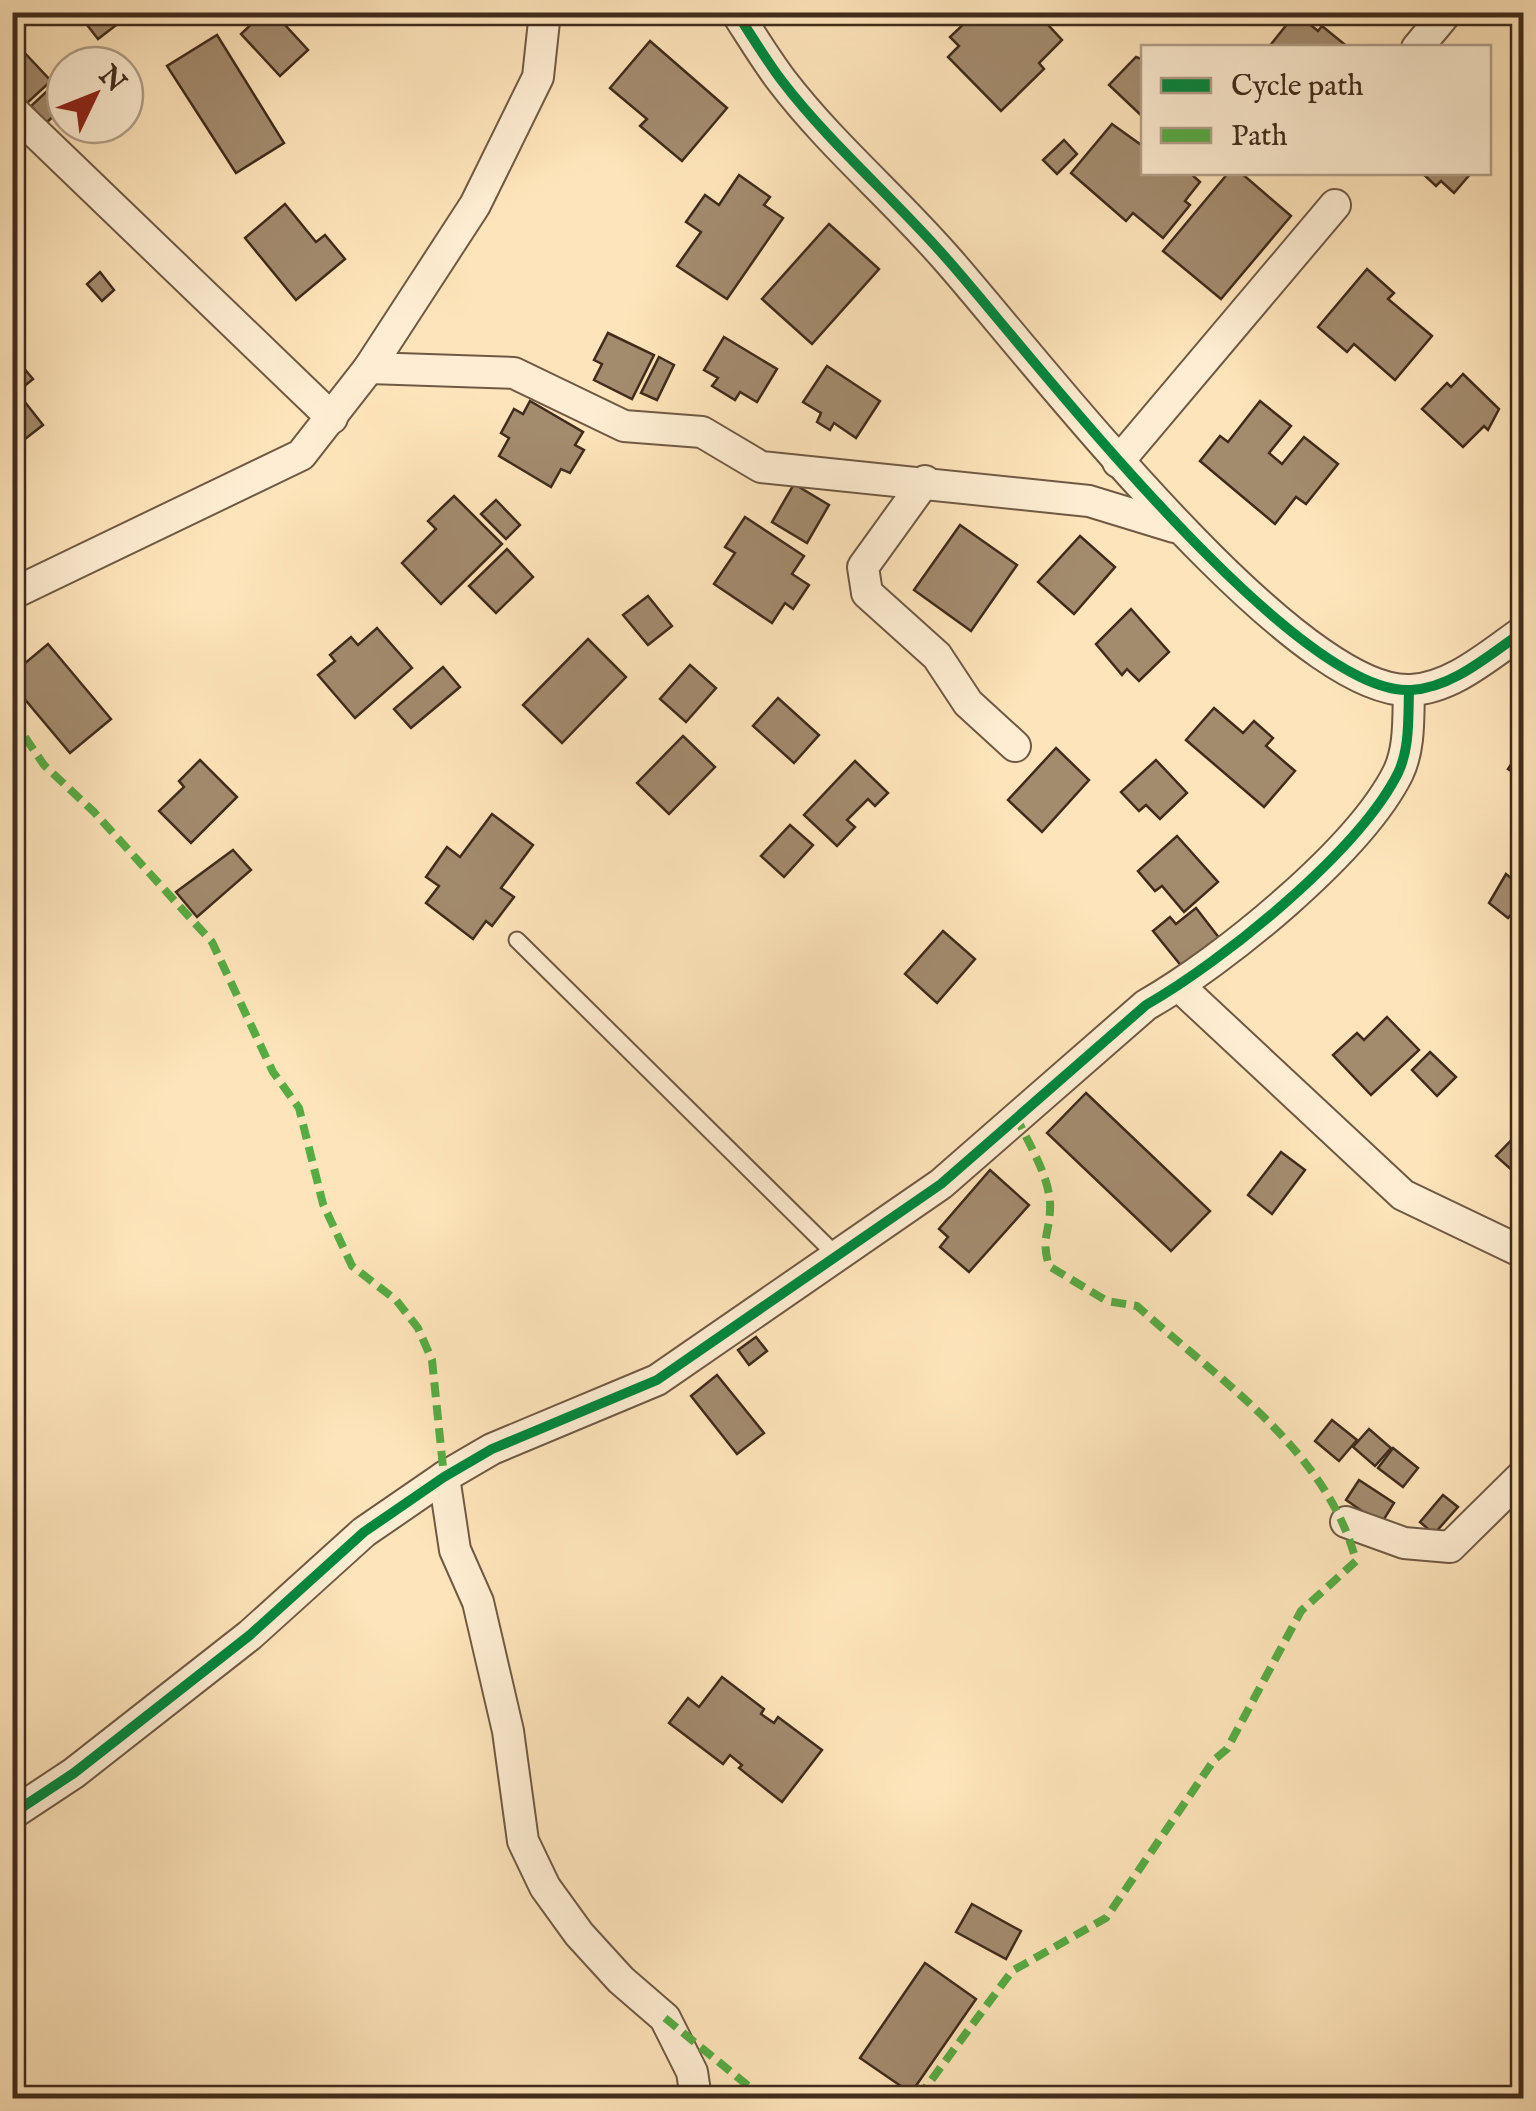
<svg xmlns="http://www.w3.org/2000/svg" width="1536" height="2111" font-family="'IM FELL English',serif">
	<rect width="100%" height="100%" fill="#fee4ba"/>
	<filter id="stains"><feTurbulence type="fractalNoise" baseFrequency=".002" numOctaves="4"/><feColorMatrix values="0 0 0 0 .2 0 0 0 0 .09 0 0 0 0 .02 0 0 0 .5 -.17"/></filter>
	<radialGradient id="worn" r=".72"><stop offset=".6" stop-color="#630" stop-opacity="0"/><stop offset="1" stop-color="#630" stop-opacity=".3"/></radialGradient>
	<!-- building -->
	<g fill="#a38b6e" stroke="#402b1c" stroke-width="2.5">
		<path d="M77,12H118L124,19L98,39Z"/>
		<path d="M264,12H273L308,50L280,76L241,34Z"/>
		<path d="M992,12H1036L1062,40L1039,63L1044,69L1001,111L948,57L959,46L950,37L972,16L980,24Z"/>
		<path d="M1296,13L1318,31L1322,26L1349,48H1268Z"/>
		<path d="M217,35L284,143L236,173L167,66Z"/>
		<path d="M650,41L727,108L682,161L640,126L647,119L610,88Z"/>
		<path d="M22,50L51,81L27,103L12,88V59Z"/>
		<path d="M1136,57L1144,60V118L1109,85Z"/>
		<path d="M55,90L65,106L46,123L31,106L46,92L49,96Z"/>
		<path d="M1112,124L1144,147V172H1189L1200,182L1185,201L1190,205L1163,238L1133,213L1126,221L1071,173Z"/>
		<path d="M1064,140L1077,154L1057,174L1043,160Z"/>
		<path d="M1229,172H1240L1291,216L1221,299L1163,251Z"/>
		<path d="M1421,172H1472L1454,193L1441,181L1436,186Z"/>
		<path d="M739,175L770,197L764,205L783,218L727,299L677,266L701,232L686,222L705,195L719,205Z"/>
		<path d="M285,204L316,242L325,235L345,259L296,300L245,238Z"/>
		<path d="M829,224L879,269L812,344L762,299Z"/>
		<path d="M1367,269L1394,293L1388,299L1432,336L1395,380L1354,344L1347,352L1318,327Z"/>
		<path d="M100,272L114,290L102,301L87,284Z"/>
		<path d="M608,333L654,355L632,399L594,380L602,364L594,360Z"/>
		<path d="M724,337L777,369L757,402L740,392L735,400L712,386L718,378L704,370Z"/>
		<path d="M12,354L33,379L17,392L43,425L16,446L12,442Z"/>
		<path d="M659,357L674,365L657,400L641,393Z"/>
		<path d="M827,366L880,401L856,438L834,423L830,430L817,422L821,413L803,402Z"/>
		<path d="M1463,374L1499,409L1488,430L1484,426L1463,447L1422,409L1447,383L1451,387Z"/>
		<path d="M530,401L583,432L575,445L584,450L570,473L561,469L551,487L499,456L509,438L501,433L514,409L523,414Z"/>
		<path d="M1260,401L1291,426L1269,453L1282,464L1304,437L1338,464L1306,504L1296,497L1275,524L1200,461L1220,436L1228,442Z"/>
		<path d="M794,484L829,505L807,543L772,522Z"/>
		<path d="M454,496L502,544L441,604L402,563L436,529L428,521Z"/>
		<path d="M496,500L520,525L506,539L481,514Z"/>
		<path d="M745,517L804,556L792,574L809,585L793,609L785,603L772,623L714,584L735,553L725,547Z"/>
		<path d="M960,525L1017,565L971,631L914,590Z"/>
		<path d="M1080,536L1115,567L1074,614L1038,582Z"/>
		<path d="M507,549L533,577L496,613L469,586Z"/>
		<path d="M648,596L672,626L648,645L623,615Z"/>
		<path d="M1131,609L1169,652L1139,681L1127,669L1122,675L1096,644Z"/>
		<path d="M377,628L412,668L355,718L318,675L335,661L330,655L351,637L358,645Z"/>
		<path d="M588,639L626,677L562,743L523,705Z"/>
		<path d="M48,644L111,719L70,753L12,684V674Z"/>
		<path d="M690,665L716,688L686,722L660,699Z"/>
		<path d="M443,667L460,687L411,728L394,709Z"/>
		<path d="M778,698L819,735L794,763L753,726Z"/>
		<path d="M1214,708L1243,733L1254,721L1273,738L1266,746L1295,771L1264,807L1186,740Z"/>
		<path d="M683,736L715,767L669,814L637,783Z"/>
		<path d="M1522,747L1524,748V779L1508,769Z"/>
		<path d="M1056,748L1089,780L1042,832L1008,800Z"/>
		<path d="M200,760L237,797L191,843L159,811L184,787L179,781Z"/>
		<path d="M1156,760L1187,793L1160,819L1146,805L1139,811L1121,792Z"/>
		<path d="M855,761L888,793L875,806L868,799L847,820L855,827L837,846L804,815Z"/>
		<path d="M492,814L533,845L501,888L514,897L492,926L486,921L473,939L426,903L439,886L426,877L447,847L460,857Z"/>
		<path d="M790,825L813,845L784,877L761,856Z"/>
		<path d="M1177,836L1218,882L1184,912L1162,886L1155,891L1138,871Z"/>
		<path d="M233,850L251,870L197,917L176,892Z"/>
		<path d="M1506,874L1524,889V900L1508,918L1489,903Z"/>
		<path d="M1196,908L1220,939L1183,968L1153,931L1170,917L1176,924Z"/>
		<path d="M943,931L975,959L937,1003L905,974Z"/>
		<path d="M1387,1017L1419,1050L1371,1095L1333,1055L1357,1033L1364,1040Z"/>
		<path d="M1430,1052L1456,1077L1437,1096L1412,1070Z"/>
		<path d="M1086,1093L1210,1211L1171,1251L1047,1133Z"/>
		<path d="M1524,1127V1181L1496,1156Z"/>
		<path d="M1281,1152L1305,1170L1272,1214L1248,1195Z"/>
		<path d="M990,1170L1029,1205L969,1272L940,1247L948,1237L939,1229Z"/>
		<path d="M756,1337L767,1351L749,1365L738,1350Z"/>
		<path d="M717,1375L764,1433L737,1454L691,1396Z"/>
		<path d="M1332,1420L1357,1440L1339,1461L1315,1441Z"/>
		<path d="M1369,1429L1391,1448L1375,1466L1353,1447Z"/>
		<path d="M1393,1448L1418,1468L1403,1487L1378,1468Z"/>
		<path d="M1359,1480L1394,1503L1381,1524L1346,1500Z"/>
		<path d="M1443,1495L1458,1507L1434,1534L1420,1522Z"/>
		<path d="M722,1677L764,1709L761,1714L774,1723L778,1717L822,1750L782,1802L739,1768L742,1765L730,1755L723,1764L669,1723L688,1698L699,1707Z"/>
		<path d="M972,1904L1021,1931L1006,1959L956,1932Z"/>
		<path d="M925,1963L976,1999L911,2093L860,2058Z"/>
	</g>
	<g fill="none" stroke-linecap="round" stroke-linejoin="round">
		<!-- service casing -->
		<g stroke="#705944" stroke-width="19">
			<path id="service" d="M517,940L839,1258"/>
		</g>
		<!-- minor casing -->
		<g stroke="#705944" stroke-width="34">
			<g id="minor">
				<path d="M736,12C751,35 766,60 782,81C831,145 894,198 947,259C1026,348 1293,697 1411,690C1453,688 1490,654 1524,631"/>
				<path d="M1417,48L1447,12"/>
				<path d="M12,110L332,418"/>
				<path d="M369,368L514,373L624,426L702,432L761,467L1089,501L1174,527"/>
				<path d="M1118,462L1335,205"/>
				<path d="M925,481L863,567L867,593L937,656L968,703L1015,746"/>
				<path d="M12,594L301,455L369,368L475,205L538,77L545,12"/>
				<path d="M1179,986L1403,1195L1524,1253"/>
				<path d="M444,1477L455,1550L478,1602L508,1731L523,1841L545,1887L579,1934L621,1980L665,2018L692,2072L696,2098"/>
				<path d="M1346,1522L1404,1543L1450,1547L1524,1474"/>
				<path d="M12,1814L74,1773L250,1635L364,1532L444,1477L492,1449L657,1380L941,1184L1146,1005C1222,962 1359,851 1398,773C1410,748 1408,718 1409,691"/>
			</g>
		</g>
		<!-- service -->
		<use href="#service" stroke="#feedd2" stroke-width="15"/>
		<!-- minor -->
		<use href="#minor" stroke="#feedd2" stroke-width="30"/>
		<!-- quiet -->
		<g stroke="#56ab43" stroke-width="8" stroke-dasharray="15 8" stroke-linecap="butt">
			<path d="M12,718L44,765L94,812L212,942L273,1072L299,1108L323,1204L352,1266L396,1300L418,1328L432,1360L444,1477"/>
			<path d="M665,2018L763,2098"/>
			<path d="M918,2098L1012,1971L1106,1918L1214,1760L1227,1749L1301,1611L1356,1561C1327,1450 1219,1380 1137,1306L1107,1301L1049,1266C1041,1238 1049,1235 1050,1210C1052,1180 1029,1145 1017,1118"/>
		</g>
		<!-- cycleway casing -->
		<g stroke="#feedd2" stroke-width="16">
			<g id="cycleway">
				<path d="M736,12C751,35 766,60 782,81C831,145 894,198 947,259C1026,348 1293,697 1411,690C1453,688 1490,654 1524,631"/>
				<path d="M12,1814L74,1773L250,1635L364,1532L444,1477L492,1449L657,1380L941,1184L1146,1005C1222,962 1359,851 1398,773C1410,748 1408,718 1409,691"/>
			</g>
		</g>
		<!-- cycleway -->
		<use href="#cycleway" stroke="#00873e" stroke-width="10"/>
	</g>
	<!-- margin -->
	<rect width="1536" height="2111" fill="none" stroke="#fee4ba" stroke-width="50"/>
	<rect x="15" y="15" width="1506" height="2081" fill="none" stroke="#402b1c" stroke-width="5"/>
	<rect x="25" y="25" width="1486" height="2061" fill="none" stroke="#402b1c" stroke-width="2.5"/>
	<!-- legend -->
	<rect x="1141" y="45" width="350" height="130" fill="#feedd2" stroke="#b29f89" stroke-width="2.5"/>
	<rect x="1161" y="78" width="50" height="15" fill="#00873e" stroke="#b29f89" stroke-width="2.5"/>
	<text x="1231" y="95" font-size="30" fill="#402b1c">Cycle path</text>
	<rect x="1161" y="128" width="50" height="15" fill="#56ab43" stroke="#b29f89" stroke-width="2.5"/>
	<text x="1231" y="145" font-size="30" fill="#402b1c">Path</text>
	<!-- north arrow -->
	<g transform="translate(95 95) rotate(47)"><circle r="48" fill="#feedd2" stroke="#b29f89" stroke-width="2.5"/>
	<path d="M0-8L18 38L0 25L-18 38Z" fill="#8f2418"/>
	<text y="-15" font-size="28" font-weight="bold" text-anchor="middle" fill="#402b1c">N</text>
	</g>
	<rect width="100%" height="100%" filter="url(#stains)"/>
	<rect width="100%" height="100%" fill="url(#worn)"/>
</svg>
